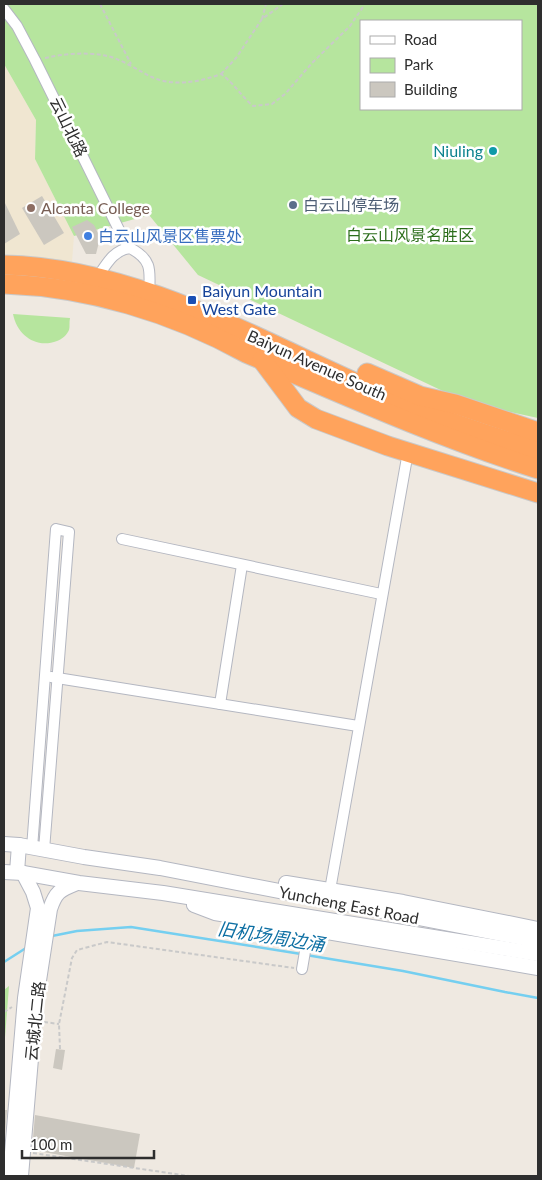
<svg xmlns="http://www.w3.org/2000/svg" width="542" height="1180" font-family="Lato,'Noto Sans SC',sans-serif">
	<rect width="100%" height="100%" fill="#efe9e1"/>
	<!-- education -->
	<path fill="#f0e6d1" d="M4,64L36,120L35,159L74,236L72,262L4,254Z"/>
	<!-- green -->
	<g fill="#b6e59e" fill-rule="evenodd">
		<path d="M4,4H538V418L468,403L198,275L149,215L74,236L35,159L36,120L4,64ZM361,21H521V109H361Z"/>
		<path d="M13,314L70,318C69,322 70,327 69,330C67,335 62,339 57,341C36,349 17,335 13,314Z"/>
		<path d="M9,986L4,1050V990Z"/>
	</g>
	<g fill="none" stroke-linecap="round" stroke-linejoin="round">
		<!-- stream -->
		<g stroke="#75cff0" stroke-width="2.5">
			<path d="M52,936L77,931L131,927L301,954"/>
			<path d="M306,955L403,971L505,992L538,998"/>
			<path d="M4,962L26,948"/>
		</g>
	</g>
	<!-- building -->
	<g fill="#cbc7bf">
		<path d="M42,196L64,233L44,245L22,208Z"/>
		<path d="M4,201L20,234L4,244Z"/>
		<path d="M87,220L94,225L98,233L99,242L96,254H86L72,227Z"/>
		<path d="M56,1049L65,1050L62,1070L53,1068Z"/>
		<path d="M4,1110H7L4,1145Z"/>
		<path d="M35,1115L140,1134L134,1168L32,1150Z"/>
	</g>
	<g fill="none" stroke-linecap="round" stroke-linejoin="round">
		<!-- street casing -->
		<g stroke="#b4b7c1" stroke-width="12">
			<g id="street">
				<path d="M4,9L17,26L35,60L124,240L130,248"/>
				<path d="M97,278C106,265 113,250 130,248C153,260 150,271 149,294"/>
				<path d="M122,539L381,594"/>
				<path d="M51,677L358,726"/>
				<path d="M220,704L242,565"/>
				<path d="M32,848L56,529L69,532L44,850"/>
				<path d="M330,890L408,452"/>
				<path d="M302,969L309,928"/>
			</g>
		</g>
		<!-- secondary casing -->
		<g stroke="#b4b7c1" stroke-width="16">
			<g id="secondary">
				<path d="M4,844L19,845L84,857L160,868L538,941"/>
				<path d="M4,872L23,873L79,883L163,893L538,954"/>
				<path d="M17,872L19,845"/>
				<path d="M286,883L403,902L538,929"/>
				<path d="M194,905L215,913L538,968"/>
				<path d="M10,1176L25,998L38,908L33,892L23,873"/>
				<path d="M21,1176L36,1000L50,909C56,891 60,890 77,883"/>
			</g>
		</g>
		<!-- highway casing -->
		<g stroke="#c9c9c9" stroke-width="21">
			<g id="highway">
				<path d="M4,265C148,268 279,353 409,406C451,423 495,438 538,450"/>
				<path d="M4,284C88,287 172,312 246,353C342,394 438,437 538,469"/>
				<path d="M262,360L298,408L316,419L388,446L538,493"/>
				<path d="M367,373L420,396L455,404L538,432"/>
			</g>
		</g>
		<!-- path -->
		<g stroke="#c9c9c9" stroke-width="2" stroke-dasharray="4 2.5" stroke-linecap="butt">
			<path d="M100,4L131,64"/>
			<path d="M262,19L266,4"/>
			<path d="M45,58C63,54 84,52 102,55C117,57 131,66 144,73C168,88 196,83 221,74C234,83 241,96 253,106L272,104L285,94L312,63L350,26L365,4"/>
			<path d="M221,74L236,58L262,19L283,4"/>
			<path d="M4,1012L12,1007"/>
			<path d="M44,1022L59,1024"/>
			<path d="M60,1049L59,1024L72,958L77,950L107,942L294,968"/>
			<path d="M33,1153L189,1176"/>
		</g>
		<!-- street -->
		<use href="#street" stroke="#fff" stroke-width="10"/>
		<!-- secondary -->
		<use href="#secondary" stroke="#fff" stroke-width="14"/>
		<!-- highway -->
		<use href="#highway" stroke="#ffa35c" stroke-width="19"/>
	</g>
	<!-- markers -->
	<circle fill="#0f9aa8" stroke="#fff" stroke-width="2" cx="493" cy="151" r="5"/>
	<circle fill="#5c6f8a" stroke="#fff" stroke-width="2" cx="293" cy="205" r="5"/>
	<circle fill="#8d6e63" stroke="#fff" stroke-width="2" cx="31" cy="208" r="5"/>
	<circle fill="#3f7fe0" stroke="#fff" stroke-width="2" cx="88" cy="236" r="5"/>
	<rect fill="#1a4fb4" stroke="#fff" stroke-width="2" x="187" y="295" width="10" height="10" rx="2.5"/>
	<g text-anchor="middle" stroke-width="5" stroke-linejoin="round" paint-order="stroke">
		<!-- street labels -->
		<g font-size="16" fill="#2e2e2e" stroke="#fff">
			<text transform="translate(69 127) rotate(64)" y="6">云山北路</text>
			<text transform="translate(317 365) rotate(24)" y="6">Baiyun Avenue South</text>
			<text transform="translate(349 905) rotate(11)" y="6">Yuncheng East Road</text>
			<text transform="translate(35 1021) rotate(-84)" y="6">云城北二路</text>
		</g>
		<!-- culture labels -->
		<g font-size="16" fill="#0d838f" stroke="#fff" text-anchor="end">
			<text x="483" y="157">Niuling</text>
		</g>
		<!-- service labels -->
		<g font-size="16" fill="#4e5e75" stroke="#fff" text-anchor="start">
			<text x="303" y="211">白云山停车场</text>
		</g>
		<!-- education labels -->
		<g font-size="16" fill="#785e54" stroke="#fff" text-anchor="start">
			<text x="41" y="214">Alcanta College</text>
		</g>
		<!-- park labels -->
		<g font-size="16" fill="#2c6e1b" stroke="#fff">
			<text x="410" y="241">白云山风景名胜区</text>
		</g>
		<!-- shop labels -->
		<g font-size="16" fill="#366cbe" stroke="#fff" text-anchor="start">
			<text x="98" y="242">白云山风景区售票处</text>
		</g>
		<!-- transit labels -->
		<g font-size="16" fill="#164399" stroke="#fff" text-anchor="start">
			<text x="202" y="297">Baiyun Mountain<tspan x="202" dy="18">West Gate</tspan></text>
		</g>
		<!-- water labels -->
		<g font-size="18" font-style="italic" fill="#0d6fa3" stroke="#fff">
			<text transform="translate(271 937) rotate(9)" y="6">旧机场周边涌</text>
		</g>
	</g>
	<!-- border -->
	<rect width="542" height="1180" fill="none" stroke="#2e2e2e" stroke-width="10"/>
	<!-- legend -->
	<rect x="360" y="20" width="162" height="90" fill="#ffffff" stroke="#ababab"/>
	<rect x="370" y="36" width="25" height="8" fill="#ffffff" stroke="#ababab"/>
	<text x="404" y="45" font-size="15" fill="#2e2e2e">Road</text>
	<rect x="370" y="58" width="25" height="15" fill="#b6e59e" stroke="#ababab"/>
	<text x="404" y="70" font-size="15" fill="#2e2e2e">Park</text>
	<rect x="370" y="82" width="25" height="15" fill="#cbc7bf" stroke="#ababab"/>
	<text x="404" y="95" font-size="15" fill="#2e2e2e">Building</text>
	<!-- scale -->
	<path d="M22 1150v8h132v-8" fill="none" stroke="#2e2e2e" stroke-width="2.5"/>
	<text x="30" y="1150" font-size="15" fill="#2e2e2e" stroke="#ffffff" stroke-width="4" paint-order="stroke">100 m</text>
</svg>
